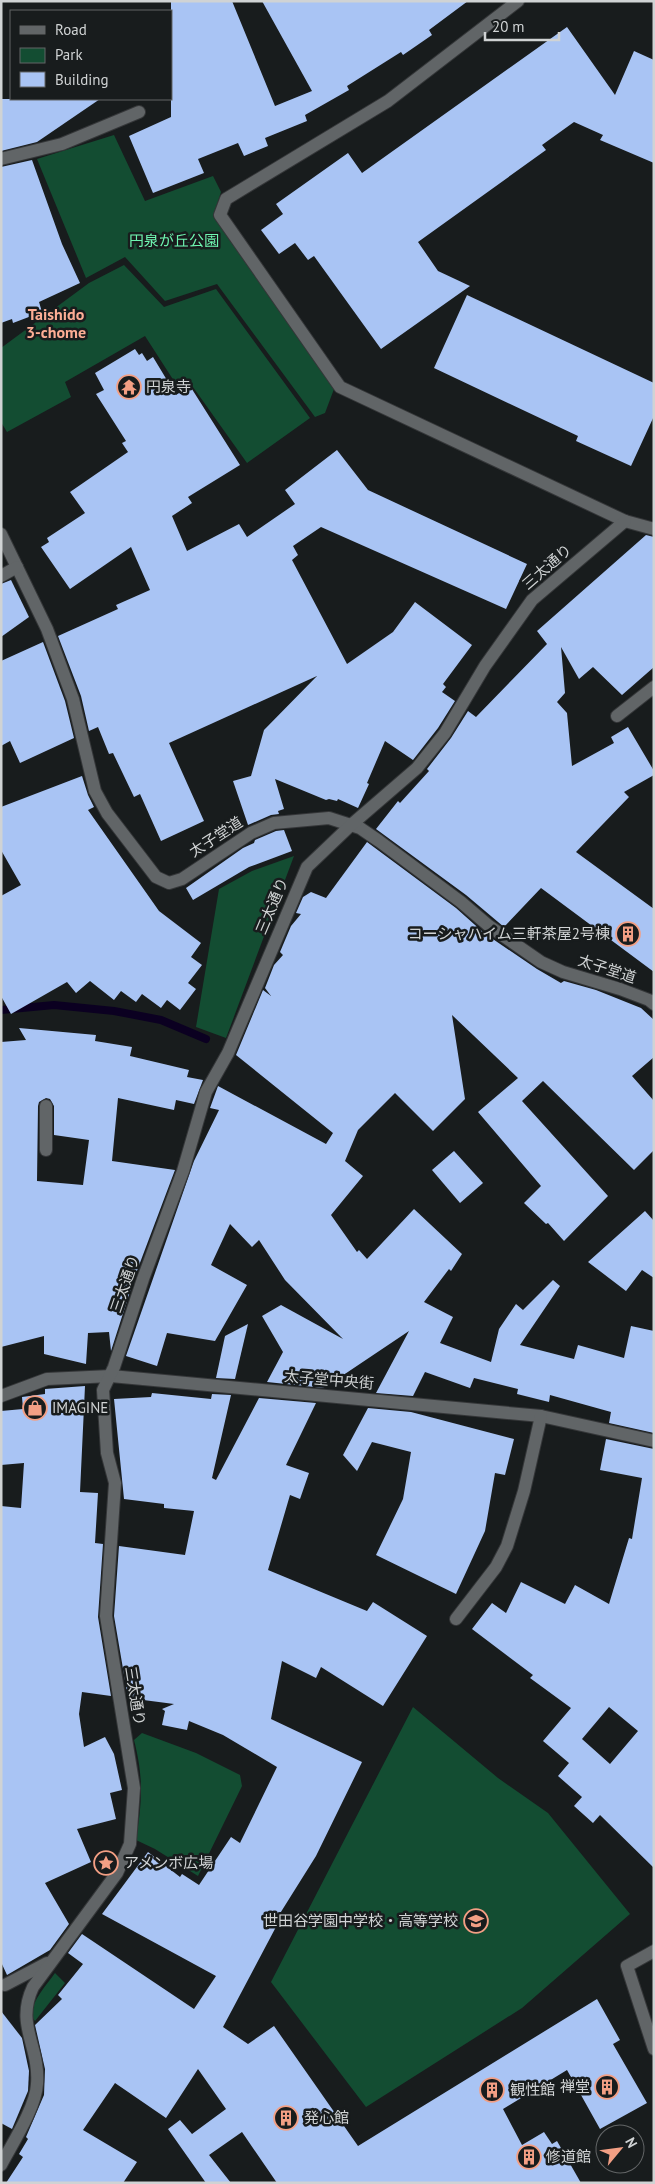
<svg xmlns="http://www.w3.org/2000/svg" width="655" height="2184" font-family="'PT Sans','Noto Sans JP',sans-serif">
	<rect width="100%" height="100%" fill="#181c1d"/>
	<!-- green -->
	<g fill="#134d32">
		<path d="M114,135L145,201L213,176L221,192L213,216L334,389L325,413L315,417L217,284L165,301L125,257L86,278L37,159Z"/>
		<path d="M124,265L164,307L216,289L310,418L247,463L188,380L178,385L174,381L145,336L65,382L71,397L7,432L1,422V348L89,283Z"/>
		<path d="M294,856L226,1038L196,1027L219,889L252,871Z"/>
		<path d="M413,1707L498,1778L548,1813L630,1914L522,2008L366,2107L271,1982Z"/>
		<path d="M142,1733L196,1753L240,1775L242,1786L198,1876L155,1849L136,1840C142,1801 144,1779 134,1740Z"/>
		<path d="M55,1973L65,1983L35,2021L31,2016C33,1999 45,1987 55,1973Z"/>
	</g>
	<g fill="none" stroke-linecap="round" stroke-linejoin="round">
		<!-- stream -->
		<path stroke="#0b0021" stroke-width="8" d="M1,1010L54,1005L114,1011L161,1020L206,1039"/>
	</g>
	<!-- building -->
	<g fill="#a9c4f4" fill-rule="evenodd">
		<path d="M171,1H232L275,106L312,91L262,1H468L429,30L432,35L403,55L401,52L347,86L349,90L305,115L307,121L265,138L268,146L244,156L238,143L198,159L204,173L153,193L129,136L171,117Z"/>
		<path d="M567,27L615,95L634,51L654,60V163L600,140L603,135L574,122L542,145L546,150L418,242L438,271L470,286L381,349L314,256L308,260L295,243L279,254L261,230L283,214L276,204L348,153L362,173Z"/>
		<path d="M1,99H100L37,142L1,151Z"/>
		<path d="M32,160L62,244L80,283L39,302L42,312L13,323L12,319L1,323V167Z"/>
		<path d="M467,295L654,383V416L631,466L576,441L578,436L434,368Z"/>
		<path d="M135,349L139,355L142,353L147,361L153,357L176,395L190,386L240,465L188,497L192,503L172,516L187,551L239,524L247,537L295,504L285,490L337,450L368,490L527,564L506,609L321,527L293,546L298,555L292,560L347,664L393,632L415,602L472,645L443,684L446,687L442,692L455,701L438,728L413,760L385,741L367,783L369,784L358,808L338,799L337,801L329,799L326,800L275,779L284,809L278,811L279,814L271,815L248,825L233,781L251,776L264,730L317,676L169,743L204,821L161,841L140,794L134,797L113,753L109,754L98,727L89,731L81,696L58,636L118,609L116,605L150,590L131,547L70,589L41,547L49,542L47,538L85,513L70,492L128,452L122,443L126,441L96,394L104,390L95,373Z"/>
		<path d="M646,535L654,537V667L622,695L593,667L579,679L561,647L565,693L557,702L567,713L572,766L614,743L611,737L628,727L654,771V775L624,792L629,797L576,852L654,909V972L541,888L504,927L466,895L376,829L398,801L400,803L429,771L427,769L451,738L468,711L476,717L547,644L537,631Z"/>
		<path d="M11,580L29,617L1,637V584Z"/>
		<path d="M43,642L65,701L74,738L20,763L10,741L1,746V661Z"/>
		<path d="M82,776L88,795L94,807L88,810L159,911L201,943L191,957L202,965L188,983L196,989L180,1010L167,1000L161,1008L142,994L136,1002L121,991L114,1000L90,981L76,993L67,982L11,1014L1,996V896L21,885L1,850V807Z"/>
		<path d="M284,830L292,851L249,867L193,900L186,888L243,848L254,843L255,840L276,831Z"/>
		<path d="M367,842L456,908L484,933L537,969L561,983L564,981L596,990L641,1008L654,1020V1057L632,1076L654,1101V1150L634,1170L543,1081L522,1101L608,1196L564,1241L548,1223L546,1224L524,1203L541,1186L478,1112L518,1078L452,1015L465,1099L433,1131L395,1093L358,1130L345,1161L363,1176L331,1215L357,1252L359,1250L367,1259L414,1209L462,1254L451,1271L449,1269L424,1302L453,1317L440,1343L491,1362L499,1329L516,1304L523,1310L553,1280L560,1286L520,1345L574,1359L578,1345L624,1358L631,1326L654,1331V1433L609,1423L611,1412L550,1395L549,1402L517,1394L518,1389L474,1378L470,1388L425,1372L413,1396L376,1393L409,1331L324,1388L267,1382L283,1352L262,1316L281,1305L343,1339L285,1280L259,1240L252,1247L230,1224L211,1265L247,1285L215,1341L167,1333L157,1366L126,1356L194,1161L219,1110L210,1108L218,1086L326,1144L333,1133L236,1055L263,990L271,996L265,988L274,965L283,955L280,952L291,926L301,914L296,913L303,897L311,892L326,898Z"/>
		<path d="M19,1028L96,1035L95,1041L132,1047L130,1056L189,1070L187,1077L203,1080L194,1104L176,1100L174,1110L118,1098L112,1161L175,1170L135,1276L111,1351L109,1332L88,1333L86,1364L44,1354V1336L1,1347V1042L26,1040ZM46,1098L50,1099L54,1106V1135L89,1140L83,1185L37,1181L38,1106L39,1102Z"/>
		<path d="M454,1151L483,1183L460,1203L432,1170Z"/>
		<path d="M645,1211L654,1221V1278L642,1270L626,1291L588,1262Z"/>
		<path d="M248,1324L235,1379L216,1378L225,1336Z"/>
		<path d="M85,1386L80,1492L98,1493L95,1543L103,1544L98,1617L111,1696L82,1692L79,1714L84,1747L105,1737L114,1754L122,1790L110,1793L116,1819L77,1829L91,1862L45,1883L69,1924L50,1950L7,1975L1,1962V1506L21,1508L24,1463L1,1465V1411L23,1409L22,1397L45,1394V1389Z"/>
		<path d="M152,1393L211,1399L212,1394L231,1395L212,1478L216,1480L259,1398L316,1403L286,1465L309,1473L300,1499L290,1495L268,1570L367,1611L373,1602L427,1636L383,1706L321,1667L316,1678L282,1661L271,1719L362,1762L316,1856L274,1923L277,1925L223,2027L248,2044L274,2026L358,2146L597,1999L620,2040L613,2044L647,2103L600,2129L567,2070L503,2109L522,2145L544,2132L552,2144L557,2141L581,2183H277L242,2132L209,2155L231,2183H206L168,2129L180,2120L192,2134L226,2109L198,2069L166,2118L115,2083L83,2130L137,2162L123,2183H6L23,2157L19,2154L28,2139L26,2137L44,2095L45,2069L35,2025L62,1999L58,1995L83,1964L68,1953L82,1934L194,2009L216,1976L102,1914L148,1852L180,1877L182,1874L199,1885L231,1837L240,1843L277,1767L223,1735L189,1721L187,1730L162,1725L165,1711L162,1709L174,1704L128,1698L114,1616L119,1546L185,1555L194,1511L164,1508V1504L124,1499L114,1399L151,1397Z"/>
		<path d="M368,1408L411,1412L514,1439L505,1475L495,1473L485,1531L456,1594L376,1555L403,1499L411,1452L372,1442L357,1471L343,1455Z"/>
		<path d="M606,1439L654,1449V1868L600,1815L593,1823L574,1806L582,1797L558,1776L569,1763L543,1741L571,1708L530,1678L533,1675L472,1629L492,1603L506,1613L521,1582L565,1604L575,1585L609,1604L629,1538L632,1539L642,1478L600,1470ZM609,1707L638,1731L610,1764L582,1739Z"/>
		<path d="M1,2011L22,2038L29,2071L28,2091L12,2129L1,2123Z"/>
	</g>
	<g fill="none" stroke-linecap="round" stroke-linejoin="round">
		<!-- street casing -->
		<g stroke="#353739" stroke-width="14">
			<g id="street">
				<path d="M518,1L388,101L226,199L220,215L340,387L625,521L654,529"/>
				<path d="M1,159L62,144L139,112"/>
				<path d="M1,534L47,629L73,699L95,791L107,813L156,877L169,883L182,879L251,833L274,823L329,818L360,828L379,841L461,902L489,926L541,962L563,972L620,989L649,1000L654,1004"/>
				<path d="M1,576L17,567"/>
				<path d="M617,716L654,687"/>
				<path d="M46,1150V1106"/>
				<path d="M1,1396L47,1379L111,1376L541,1416L654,1441"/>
				<path d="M456,1619L496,1567L507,1546L524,1491L541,1416"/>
				<path d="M654,1951L627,1966L654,2049"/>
				<path d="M5,1985L47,1963"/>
				<path d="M1,2165C12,2144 36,2107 37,2084C40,2046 15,2025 33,1987L117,1873L130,1844L134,1788L106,1616L115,1483L107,1453L103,1390L114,1367L143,1279L183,1171L206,1092L228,1053L307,867L351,825L417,768L445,733L485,666L532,600L625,521"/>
			</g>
		</g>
		<!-- street -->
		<use href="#street" stroke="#616567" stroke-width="12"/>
	</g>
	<!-- icons -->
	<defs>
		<g id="temple-ring" transform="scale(1.25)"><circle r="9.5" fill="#181c1d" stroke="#f39f84" stroke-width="1.5"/><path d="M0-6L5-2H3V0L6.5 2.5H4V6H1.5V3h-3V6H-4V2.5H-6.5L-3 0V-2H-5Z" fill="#f39f84"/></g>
		<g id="building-ring" transform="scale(1.25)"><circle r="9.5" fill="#181c1d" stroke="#f39f84" stroke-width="1.5"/><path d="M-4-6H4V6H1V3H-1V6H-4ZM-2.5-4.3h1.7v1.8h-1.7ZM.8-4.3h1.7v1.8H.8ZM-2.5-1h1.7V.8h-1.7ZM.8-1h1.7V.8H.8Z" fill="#f39f84"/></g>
		<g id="shop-ring" transform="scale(1.25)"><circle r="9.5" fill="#181c1d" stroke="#f39f84" stroke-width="1.5"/><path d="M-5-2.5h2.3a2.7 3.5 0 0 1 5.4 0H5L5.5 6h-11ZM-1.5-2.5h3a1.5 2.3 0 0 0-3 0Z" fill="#f39f84"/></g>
		<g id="sight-ring" transform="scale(1.25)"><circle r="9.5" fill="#181c1d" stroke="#f39f84" stroke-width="1.5"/><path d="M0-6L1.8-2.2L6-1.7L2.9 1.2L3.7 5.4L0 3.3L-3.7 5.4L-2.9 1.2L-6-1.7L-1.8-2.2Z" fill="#f39f84"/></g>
		<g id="school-ring" transform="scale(1.25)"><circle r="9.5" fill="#181c1d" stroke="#f39f84" stroke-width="1.5"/><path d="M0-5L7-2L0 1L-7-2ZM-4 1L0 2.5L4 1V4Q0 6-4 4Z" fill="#f39f84"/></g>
	</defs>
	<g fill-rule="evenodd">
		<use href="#temple-ring" x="129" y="387"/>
		<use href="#building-ring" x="628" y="934"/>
		<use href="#shop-ring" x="35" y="1408"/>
		<use href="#sight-ring" x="106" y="1863"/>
		<use href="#school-ring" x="476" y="1921"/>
		<use href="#building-ring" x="607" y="2087"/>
		<use href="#building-ring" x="492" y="2090"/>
		<use href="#building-ring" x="286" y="2118"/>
		<use href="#building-ring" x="529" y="2157"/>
	</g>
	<g text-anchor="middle" stroke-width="5" stroke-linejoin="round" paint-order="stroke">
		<!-- park labels -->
		<g font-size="15" fill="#6ff6b1" stroke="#181c1d">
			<text x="174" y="246">円泉が丘公園</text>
		</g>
		<!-- poi labels -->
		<g font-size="15" fill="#d0d3d4" stroke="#181c1d" text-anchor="start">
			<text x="146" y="392">円泉寺</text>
			<text x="610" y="939" text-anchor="end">コーシャハイム三軒茶屋2号棟</text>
			<text x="52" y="1413">IMAGINE</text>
			<text x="124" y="1868">アメンボ広場</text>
			<text x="458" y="1926" text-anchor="end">世田谷学園中学校・高等学校</text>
			<text x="590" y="2092" text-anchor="end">禅堂</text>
			<text x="510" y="2095">観性館</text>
			<text x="304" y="2123">発心館</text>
			<text x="546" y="2162">修道館</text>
		</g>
		<!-- street labels -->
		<g font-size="15" fill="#d0d3d4" stroke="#181c1d">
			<text transform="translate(547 567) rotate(-41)" y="5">三太通り</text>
			<text transform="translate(216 837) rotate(-33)" y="5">太子堂道</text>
			<text transform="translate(272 906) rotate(-67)" y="5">三太通り</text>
			<text transform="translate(607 969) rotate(18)" y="5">太子堂道</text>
			<text transform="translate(125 1284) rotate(-71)" y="5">三太通り</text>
			<text transform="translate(329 1380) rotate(5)" y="5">太子堂中央街</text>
			<text transform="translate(135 1696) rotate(81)" y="5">三太通り</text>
		</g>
		<!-- neighbourhood labels -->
		<g font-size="16" font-weight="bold" fill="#fdae95" stroke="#181c1d">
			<text x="56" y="320">Taishido<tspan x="56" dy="18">3-chome</tspan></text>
		</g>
	</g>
	<!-- border -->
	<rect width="655" height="2184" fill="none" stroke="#d0d3d4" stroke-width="5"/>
	<!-- legend -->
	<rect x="10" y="10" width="162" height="90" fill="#181c1d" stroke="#626566"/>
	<rect x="20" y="26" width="25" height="8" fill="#616567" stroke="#626566"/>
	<text x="55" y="35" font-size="15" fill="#d0d3d4">Road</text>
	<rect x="20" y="48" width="25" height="15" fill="#134d32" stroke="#626566"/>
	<text x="55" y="60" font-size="15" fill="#d0d3d4">Park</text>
	<rect x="20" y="72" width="25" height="15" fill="#a9c4f4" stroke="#626566"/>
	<text x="55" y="85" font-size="15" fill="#d0d3d4">Building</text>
	<!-- north arrow -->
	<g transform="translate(620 2149) rotate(61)"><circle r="24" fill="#181c1d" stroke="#626566"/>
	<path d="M0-4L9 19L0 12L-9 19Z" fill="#f39f84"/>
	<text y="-8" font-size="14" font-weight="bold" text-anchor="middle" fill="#d0d3d4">N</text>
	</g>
	<!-- scale -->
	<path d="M485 32v8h74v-8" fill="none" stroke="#d0d3d4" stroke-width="2.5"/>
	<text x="492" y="32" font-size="15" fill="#d0d3d4" stroke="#181c1d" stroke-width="4" paint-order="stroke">20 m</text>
</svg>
